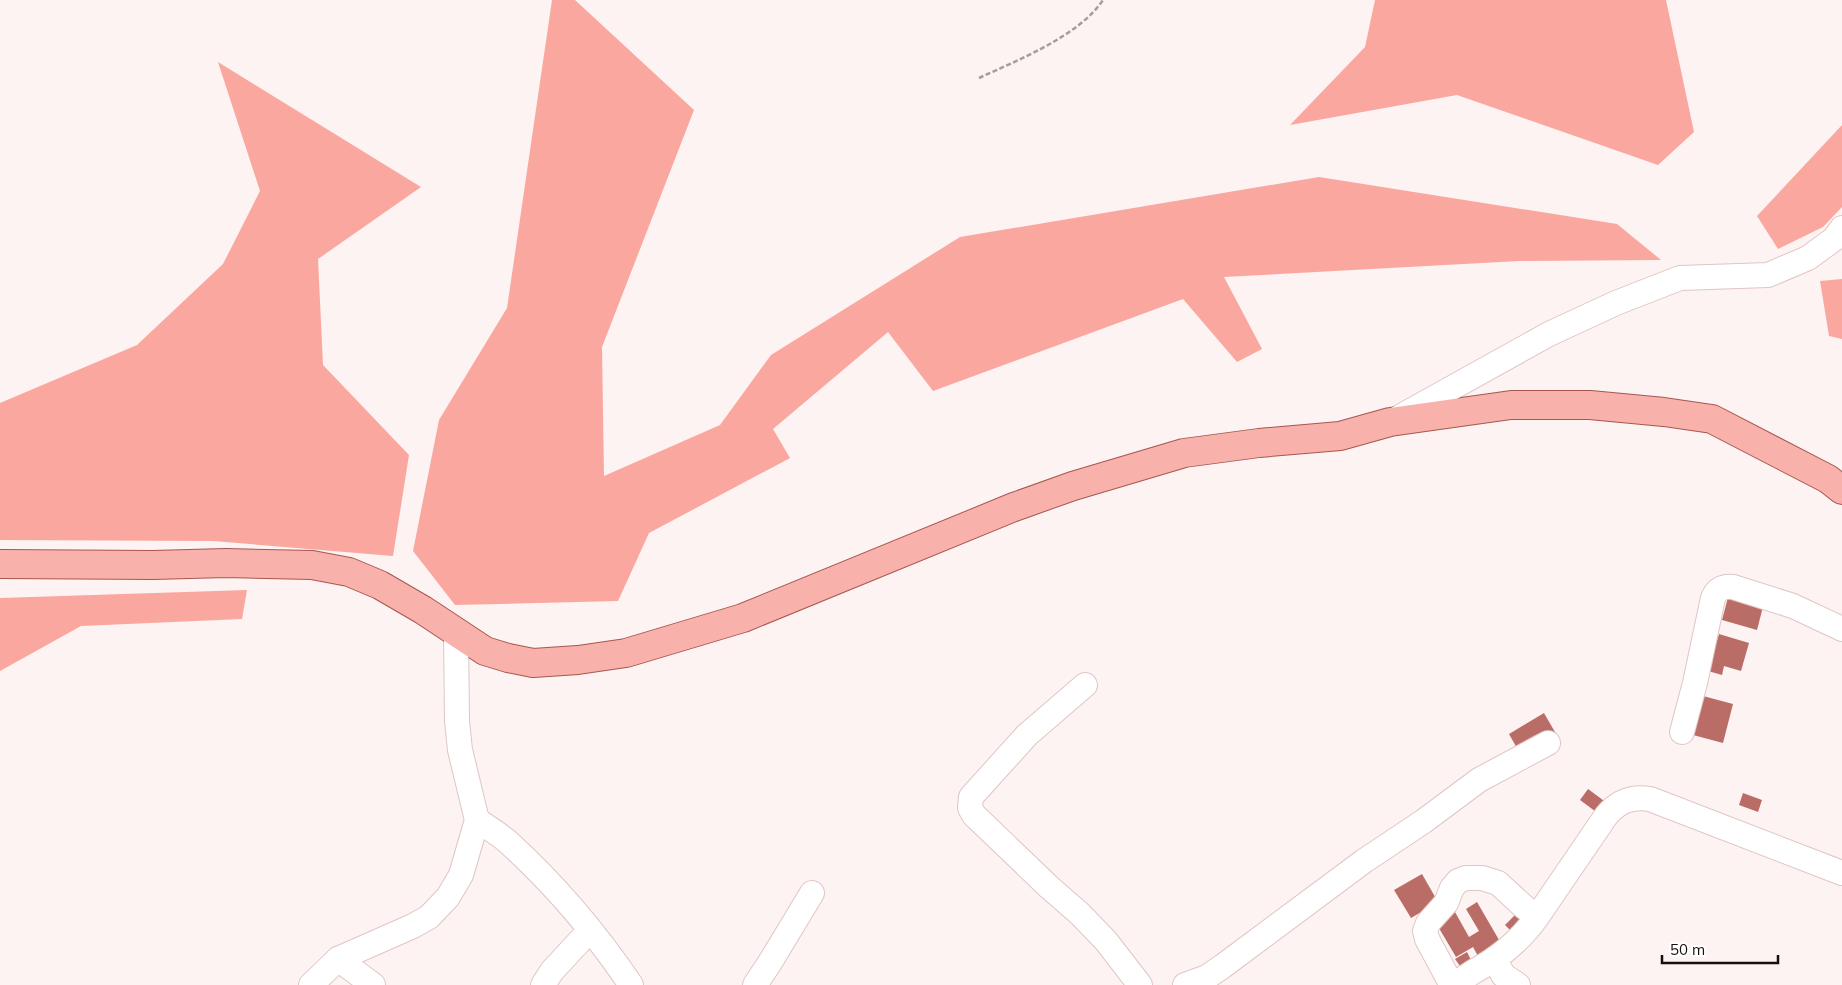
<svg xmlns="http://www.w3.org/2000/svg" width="1842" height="985" font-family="Mulish,sans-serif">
	<rect width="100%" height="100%" fill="#fdf3f2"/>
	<!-- forest -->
	<g fill="#faa79f">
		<path d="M552,0H575L694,110L602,347L604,476L720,425L771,355L960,237L1319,177L1617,224L1661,260L1519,261L1224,277L1262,349L1237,362L1183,299L933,391L888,332L773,429L790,458L649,533L618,601L455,605L413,551L439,420L507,308Z"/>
		<path d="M1375,0H1666L1694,132L1658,165L1457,95L1290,125L1365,47Z"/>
		<path d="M218,62L421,187L318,259L323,365L409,455L393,556L213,541L0,540V403L137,345L223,264L260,191Z"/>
		<path d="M1842,125V207L1823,227L1778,249L1757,216Z"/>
		<path d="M1842,279V339L1829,336L1820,281Z"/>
		<path d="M247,590L242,619L81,626L0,671V598Z"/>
	</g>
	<!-- building -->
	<g fill="#ba6d66">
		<path d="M1730,590L1765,599L1757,630L1722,620Z"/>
		<path d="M1719,634L1749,643L1741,671L1724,666L1722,675L1708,671Z"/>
		<path d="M1703,696L1733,704L1723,743L1693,735Z"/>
		<path d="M1544,713L1559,739L1523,759L1509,734Z"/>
		<path d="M1588,789L1611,806L1603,817L1580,800Z"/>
		<path d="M1743,793L1762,800L1758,812L1739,805Z"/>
		<path d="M1422,874L1438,902L1411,918L1394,890Z"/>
		<path d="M1477,902L1502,945L1479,958L1473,947L1456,957L1436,923L1455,912L1469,937L1479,931L1466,909Z"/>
		<path d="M1525,905L1534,914L1514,934L1505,925Z"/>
		<path d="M1467,952L1471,960L1460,966L1455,959Z"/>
	</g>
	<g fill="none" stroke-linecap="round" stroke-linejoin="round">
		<!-- minor casing -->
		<g stroke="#dfc6c3" stroke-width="26">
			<g id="minor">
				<path d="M1396,419L1549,334L1616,303L1680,278L1768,275L1808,258L1834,239L1842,228"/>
				<path d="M1085,685L1027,735L971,797L970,808L974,815L1049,887L1080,914L1106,941L1140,985"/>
				<path d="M1682,732L1695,683L1713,598C1717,589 1723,586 1733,587L1793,606L1842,629"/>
				<path d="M477,820C487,827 499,834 508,842C555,885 596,933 631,985"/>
				<path d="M1537,917L1523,906L1498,883L1482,878H1466L1458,881L1452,888L1446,903L1428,923L1425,931L1427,939L1449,980C1458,984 1465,977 1473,972C1499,958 1520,941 1537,917L1606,816C1618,801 1632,796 1650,799L1842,873"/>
				<path d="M338,959L373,985"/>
				<path d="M1495,959L1503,975L1518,985"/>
				<path d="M311,985L338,959L413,926L429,917L448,897L461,875L477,820L460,750L457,721L456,632"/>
				<path d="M543,985L552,971L590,930"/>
				<path d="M755,985L769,964L812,893"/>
				<path d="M1185,985L1207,977L1223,966L1364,861L1424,821L1479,780L1548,743"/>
			</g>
		</g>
		<!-- major casing -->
		<g stroke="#a75650" stroke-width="30">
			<path id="major" d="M0,564L153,565L226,563L312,565L349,572L380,585L423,610L485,651L508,658L533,663L578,660L626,653L743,618L1014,507L1073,486L1184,453L1259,443L1340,436L1390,422L1511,405H1590L1664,412L1712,419L1828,479L1842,490"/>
		</g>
		<!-- path -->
		<path stroke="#a59c9b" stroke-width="2.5" stroke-dasharray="5 2.5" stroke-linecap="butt" d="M979,78C1018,60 1079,36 1103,0"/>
		<!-- minor -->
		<use href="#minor" stroke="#fff" stroke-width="24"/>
		<!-- major -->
		<use href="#major" stroke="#f9b1ac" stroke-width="28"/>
	</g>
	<!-- scale -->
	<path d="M1662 955v8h116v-8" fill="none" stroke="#160e0d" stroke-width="2.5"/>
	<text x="1670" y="955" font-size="15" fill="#160e0d" stroke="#ffffff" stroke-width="4" paint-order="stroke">50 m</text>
</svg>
